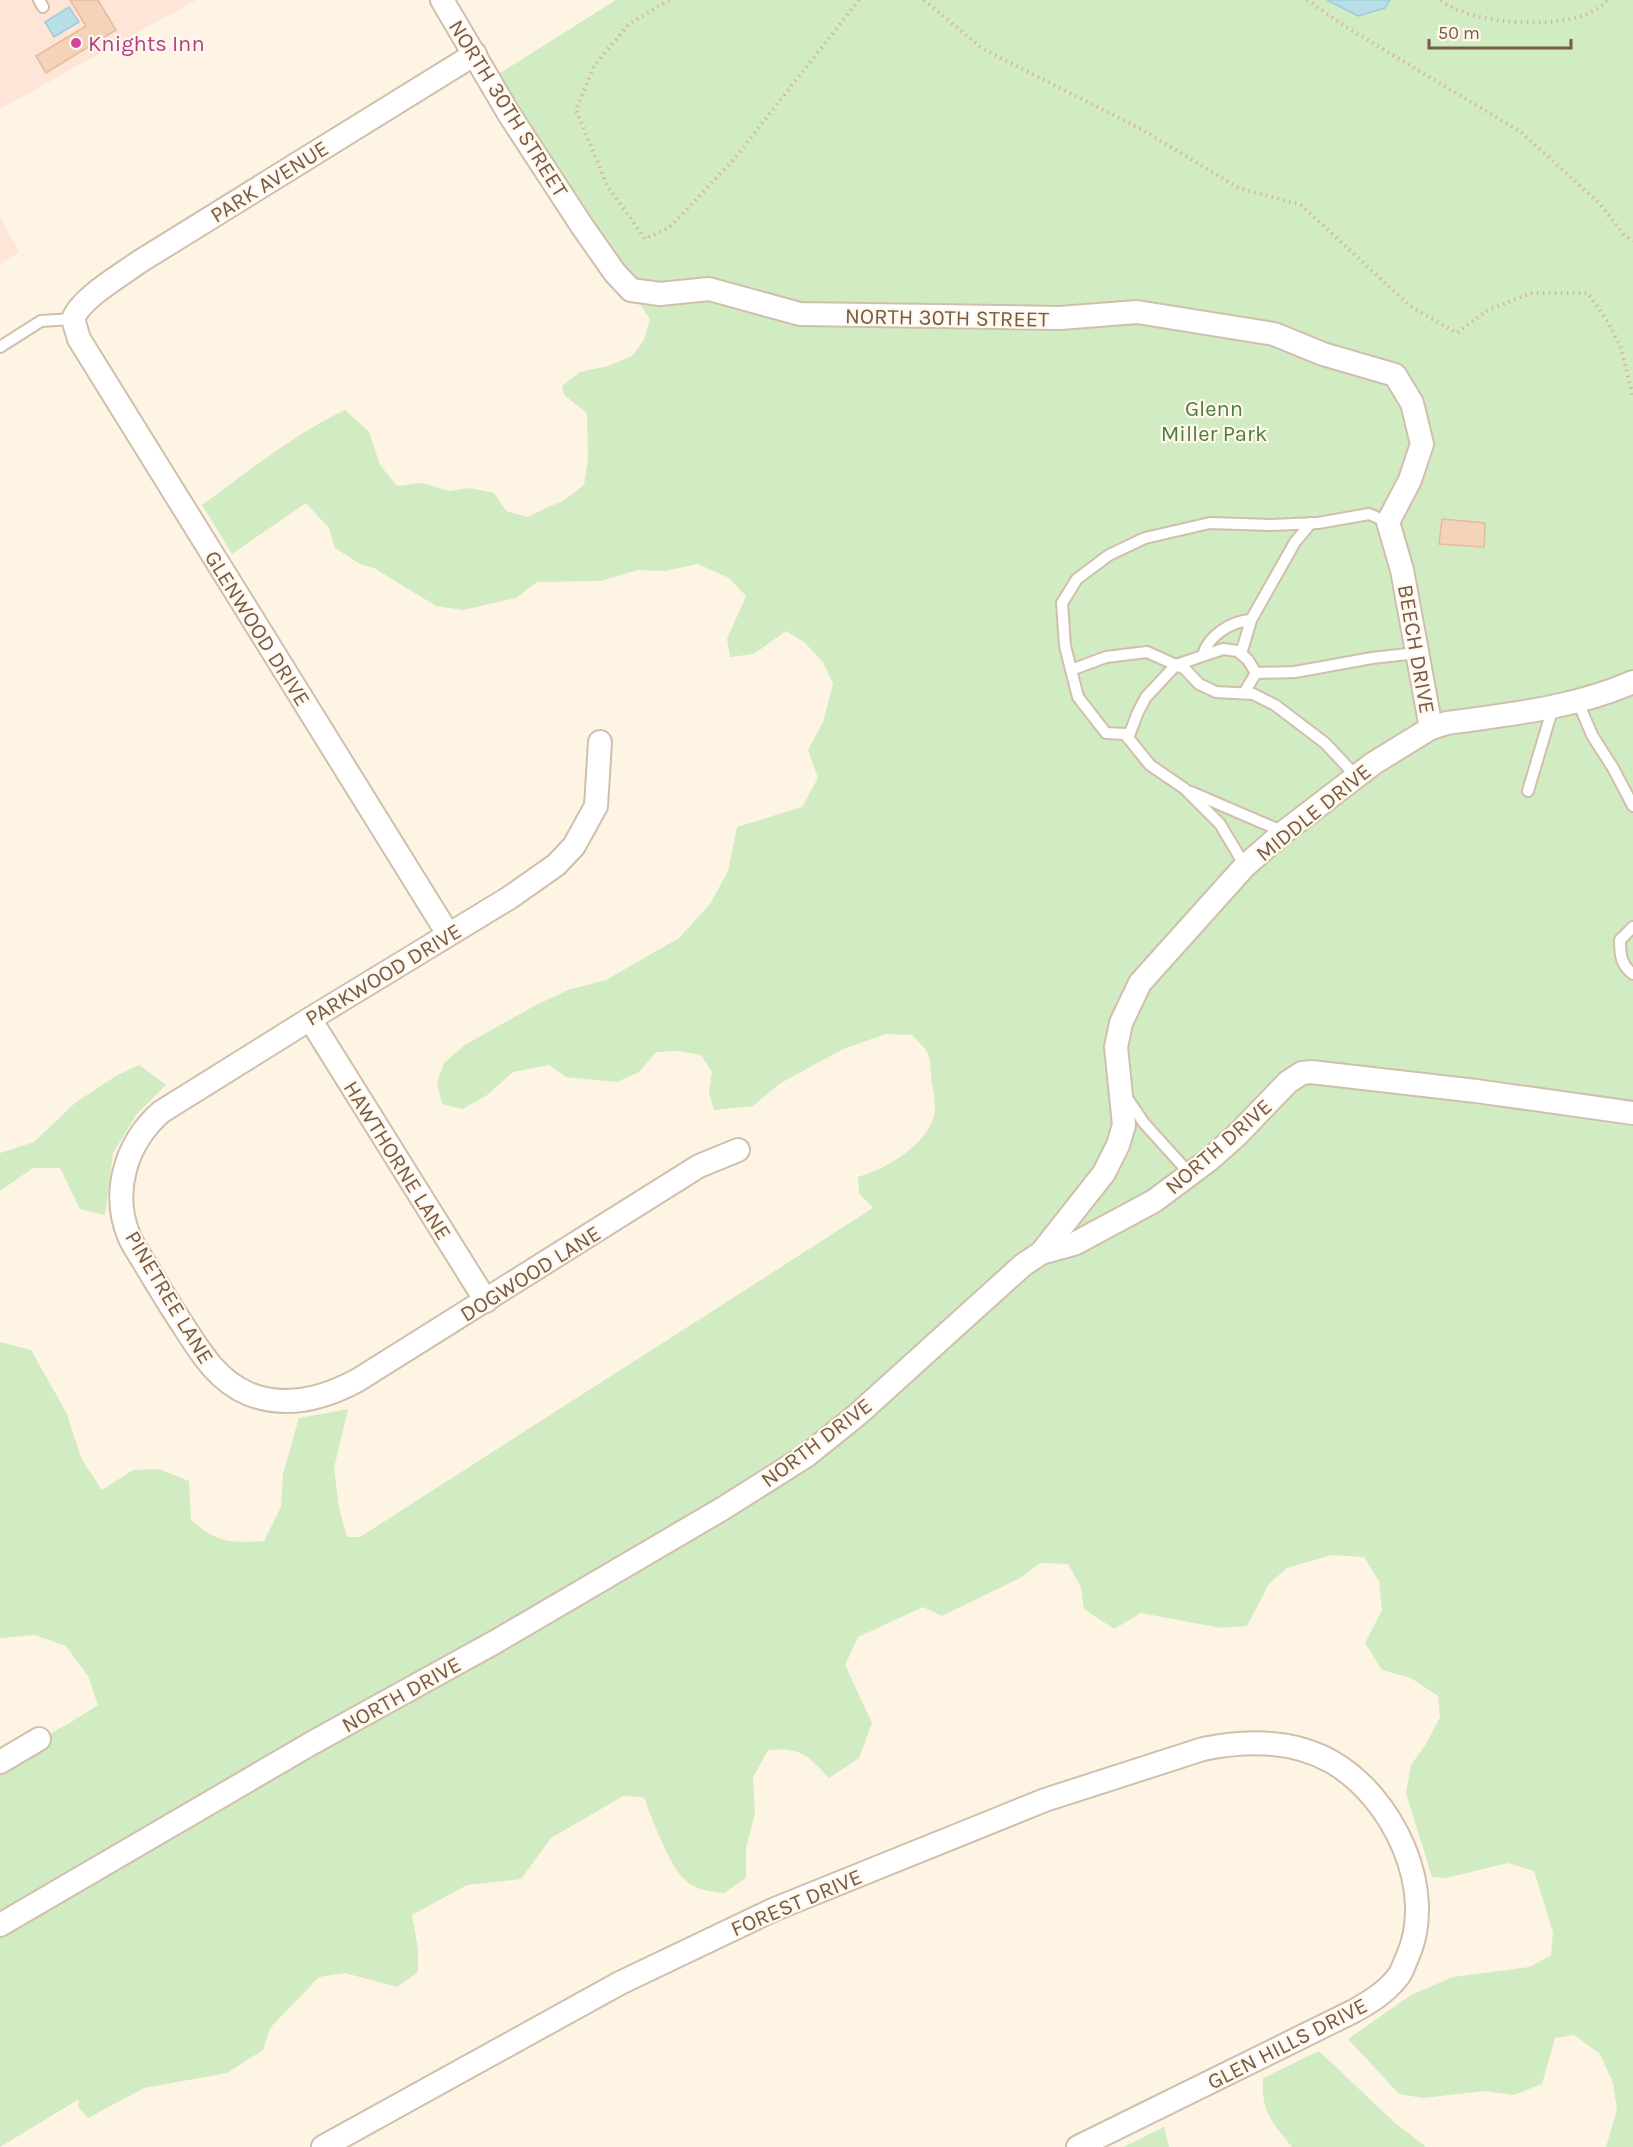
<svg xmlns="http://www.w3.org/2000/svg" width="1633" height="2147" font-family="Karla,sans-serif">
	<rect width="100%" height="100%" fill="#fdf4e4"/>
	<!-- commercial -->
	<g fill="#fee5d7">
		<path d="M0,0H196L0,109Z"/>
		<path d="M0,216L19,252L0,264Z"/>
	</g>
	<!-- green -->
	<g fill="#d1ebc2">
		<path d="M616,0H1633V2147H1606L1617,2110L1613,2083L1600,2054L1574,2035L1555,2038L1542,2084L1514,2095L1484,2091L1423,2098L1399,2094L1348,2039L1411,1995L1453,1977L1530,1967L1551,1955L1553,1932L1534,1871L1508,1863L1446,1878L1432,1877L1406,1793L1411,1765L1426,1744L1440,1717L1438,1696L1411,1678L1382,1670L1365,1643L1382,1610L1379,1581L1364,1557L1331,1555L1287,1568L1269,1584L1247,1626L1221,1628L1141,1613L1114,1629L1084,1609L1081,1587L1068,1564L1040,1563L1020,1578L942,1616L923,1607L858,1637L845,1665L872,1723L859,1758L829,1778C808,1755 800,1747 768,1750L753,1777L755,1813L746,1848V1878L724,1893C710,1892 692,1889 682,1877C668,1861 651,1817 644,1797L623,1796L551,1838L521,1879L467,1885L412,1915L418,1949V1972L397,1987L345,1973L319,1977L270,2028L263,2050L227,2073L144,2088L88,2118L78,2107L79,2099L0,2147V1762L71,1722L98,1705L88,1676L66,1646L35,1635L0,1638V1342L31,1350L66,1412L82,1460L102,1490L133,1470L159,1469L189,1481L191,1520C217,1543 230,1543 264,1541L281,1507L283,1474L299,1418L348,1409L334,1468L339,1508L347,1537H360L873,1208L859,1193L858,1177C885,1169 918,1150 931,1124C938,1111 934,1096 932,1083C928,1053 935,1058 912,1035L886,1034L843,1049L779,1084L753,1106L714,1110L709,1093L712,1072L701,1055L678,1051L656,1052L639,1072L617,1082L566,1077L549,1065L513,1072L486,1096L462,1109L442,1104L437,1083L444,1063L465,1045L534,1006L568,990L606,980L679,938L710,904L728,871L737,827L802,807L818,778L808,750L823,722L833,684L823,662L804,642L786,631L754,654L730,657L727,639L746,596L729,578L698,564L665,571L638,570L600,581L537,582L516,598L463,610L436,606L374,568L360,564L335,548L329,528L306,503L232,554L202,505C248,472 294,434 345,410L369,432L380,465L397,486L422,483L449,491L470,488L494,493L506,511L527,517L564,500L584,485L588,459L587,413L564,395L562,386L580,372L608,366L632,356L644,340L650,319L489,80Z"/>
		<path d="M139,1065L166,1085L136,1115L113,1153L105,1215L80,1209L60,1168H33L0,1191V1153L34,1142L75,1103L116,1076Z"/>
		<path d="M1319,2051L1394,2122L1426,2147H1292C1272,2122 1261,2112 1263,2078Z"/>
		<path d="M1164,2127L1169,2147H1124Z"/>
	</g>
	<!-- water -->
	<g fill="#b8dee7" stroke="#9ecdda" stroke-width="1.5">
		<path d="M1327,0H1390L1385,8L1358,16Z"/>
		<path d="M69,7L79,22L54,37L45,22Z"/>
	</g>
	<!-- building -->
	<g fill="#f3d4bb" stroke="#e7bb9a" stroke-width="1.5">
		<path d="M70,0H98L116,30L46,73L36,56L86,26Z"/>
		<path d="M1442,519L1485,523L1484,547L1439,544Z"/>
	</g>
	<g fill="none" stroke-linecap="round" stroke-linejoin="round">
		<!-- service casing -->
		<g stroke="#d1bfad" stroke-width="14">
			<g id="service">
				<path d="M39,0L43,7"/>
				<path d="M0,347L41,321L73,319"/>
				<path d="M1241,654L1251,620L1295,542L1311,523"/>
				<path d="M1203,655C1208,636 1231,621 1251,620"/>
				<path d="M1071,670L1106,657L1147,652L1185,669L1199,684L1216,692L1253,694L1275,705L1325,743L1356,776"/>
				<path d="M1244,693L1256,673L1295,672L1372,658L1417,653"/>
				<path d="M1578,702L1592,735L1613,768L1633,806"/>
				<path d="M1128,738L1138,712L1146,697L1176,665L1223,649L1238,651L1248,660L1256,673"/>
				<path d="M1528,791L1553,707"/>
				<path d="M1191,792L1284,832"/>
				<path d="M1245,866L1220,824L1185,789L1150,765L1125,734L1106,733L1078,697L1065,646L1062,603L1077,579L1109,555L1145,538L1210,523L1271,525L1318,523L1369,514L1388,522"/>
				<path d="M1633,927L1620,940C1620,955 1621,965 1633,974"/>
				<path d="M1125,1095L1144,1123L1190,1174"/>
			</g>
		</g>
		<!-- minor casing -->
		<g stroke="#d1bfad" stroke-width="26">
			<g id="minor">
				<path d="M442,0L509,114L582,226L615,273L631,290L660,294L709,289L800,314L1060,318L1137,312L1274,334L1323,354L1395,375L1412,403L1422,444L1410,480L1388,522L1402,570L1431,728"/>
				<path d="M600,742L596,806L574,846L556,865L509,898L310,1019L161,1112C126,1143 111,1192 129,1236C133,1246 140,1255 145,1264C156,1282 167,1301 179,1319C198,1348 215,1380 249,1394C287,1409 325,1398 358,1380L699,1166L738,1150"/>
				<path d="M448,934L79,339L73,319C81,298 120,276 139,262L475,54"/>
				<path d="M310,1019L486,1301"/>
				<path d="M1041,1253L1104,1173L1118,1145L1124,1125L1116,1047L1121,1023L1140,983L1245,866L1284,832L1374,763L1431,728L1447,723C1511,714 1574,708 1633,682"/>
				<path d="M0,1762L39,1739"/>
				<path d="M0,1925L312,1743L495,1642L722,1509L806,1456L857,1415L1023,1265L1041,1253L1074,1244L1154,1201L1209,1160L1237,1135L1288,1082L1302,1073L1311,1072L1476,1091L1633,1113"/>
				<path d="M323,2147L620,1983L775,1909L1045,1800L1203,1749C1246,1740 1293,1740 1332,1762C1393,1797 1438,1891 1407,1958C1404,1964 1402,1973 1397,1978C1385,1993 1370,2002 1354,2011L1078,2147"/>
			</g>
		</g>
		<!-- path -->
		<g stroke="#d8b79e" stroke-width="4" stroke-dasharray="1.5 4.5" stroke-linecap="butt">
			<path d="M669,0L629,24L594,66L576,110L607,185L645,239L670,227L734,159L859,0"/>
			<path d="M924,0L983,49L1139,128L1239,188L1301,205L1410,306L1457,333L1486,311L1530,293H1588L1608,322L1621,348L1633,397"/>
			<path d="M1307,0L1346,27L1521,132L1600,204L1625,236L1633,241"/>
			<path d="M1441,0C1470,26 1582,34 1607,0"/>
		</g>
		<!-- service -->
		<use href="#service" stroke="#fff" stroke-width="10"/>
		<!-- minor -->
		<use href="#minor" stroke="#fff" stroke-width="22"/>
	</g>
	<!-- markers -->
	<circle fill="#d1479c" stroke="#fff8eb" stroke-width="2" cx="76" cy="43" r="6"/>
	<g text-anchor="middle" stroke-width="4.5" stroke-linejoin="round" paint-order="stroke">
		<!-- hotel labels -->
		<g font-size="22" fill="#b23c85" stroke="#fff8eb" text-anchor="start">
			<text x="88" y="51">Knights Inn</text>
		</g>
		<!-- street labels -->
		<g font-size="22" fill="#775b49" stroke="#fff8eb">
			<text transform="translate(509 108) rotate(58)" y="8">NORTH 30TH STREET</text>
			<text transform="translate(269 181) rotate(-32)" y="8">PARK AVENUE</text>
			<text transform="translate(947 317) rotate(1)" y="8">NORTH 30TH STREET</text>
			<text transform="translate(258 628) rotate(58)" y="8">GLENWOOD DRIVE</text>
			<text transform="translate(1417 649) rotate(80)" y="8">BEECH DRIVE</text>
			<text transform="translate(1313 812) rotate(-39)" y="8">MIDDLE DRIVE</text>
			<text transform="translate(383 974) rotate(-31)" y="8">PARKWOOD DRIVE</text>
			<text transform="translate(1218 1146) rotate(-41)" y="8">NORTH DRIVE</text>
			<text transform="translate(398 1160) rotate(58)" y="8">HAWTHORNE LANE</text>
			<text transform="translate(530 1273) rotate(-32)" y="8">DOGWOOD LANE</text>
			<text transform="translate(170 1297) rotate(59)" y="8">PINETREE LANE</text>
			<text transform="translate(816 1442) rotate(-37)" y="8">NORTH DRIVE</text>
			<text transform="translate(401 1694) rotate(-29)" y="8">NORTH DRIVE</text>
			<text transform="translate(796 1902) rotate(-23)" y="8">FOREST DRIVE</text>
			<text transform="translate(1287 2043) rotate(-27)" y="8">GLEN HILLS DRIVE</text>
		</g>
		<!-- park labels -->
		<g font-size="22" fill="#4f7d40" stroke="#fff8eb">
			<text x="1214" y="416">Glenn<tspan x="1214" dy="25">Miller Park</tspan></text>
		</g>
	</g>
	<!-- scale -->
	<path d="M1429 39v9h142v-9" fill="none" stroke="#775b49" stroke-width="3"/>
	<text x="1438" y="39" font-size="18" fill="#775b49" stroke="#fff8eb" stroke-width="4.5" paint-order="stroke">50 m</text>
</svg>
